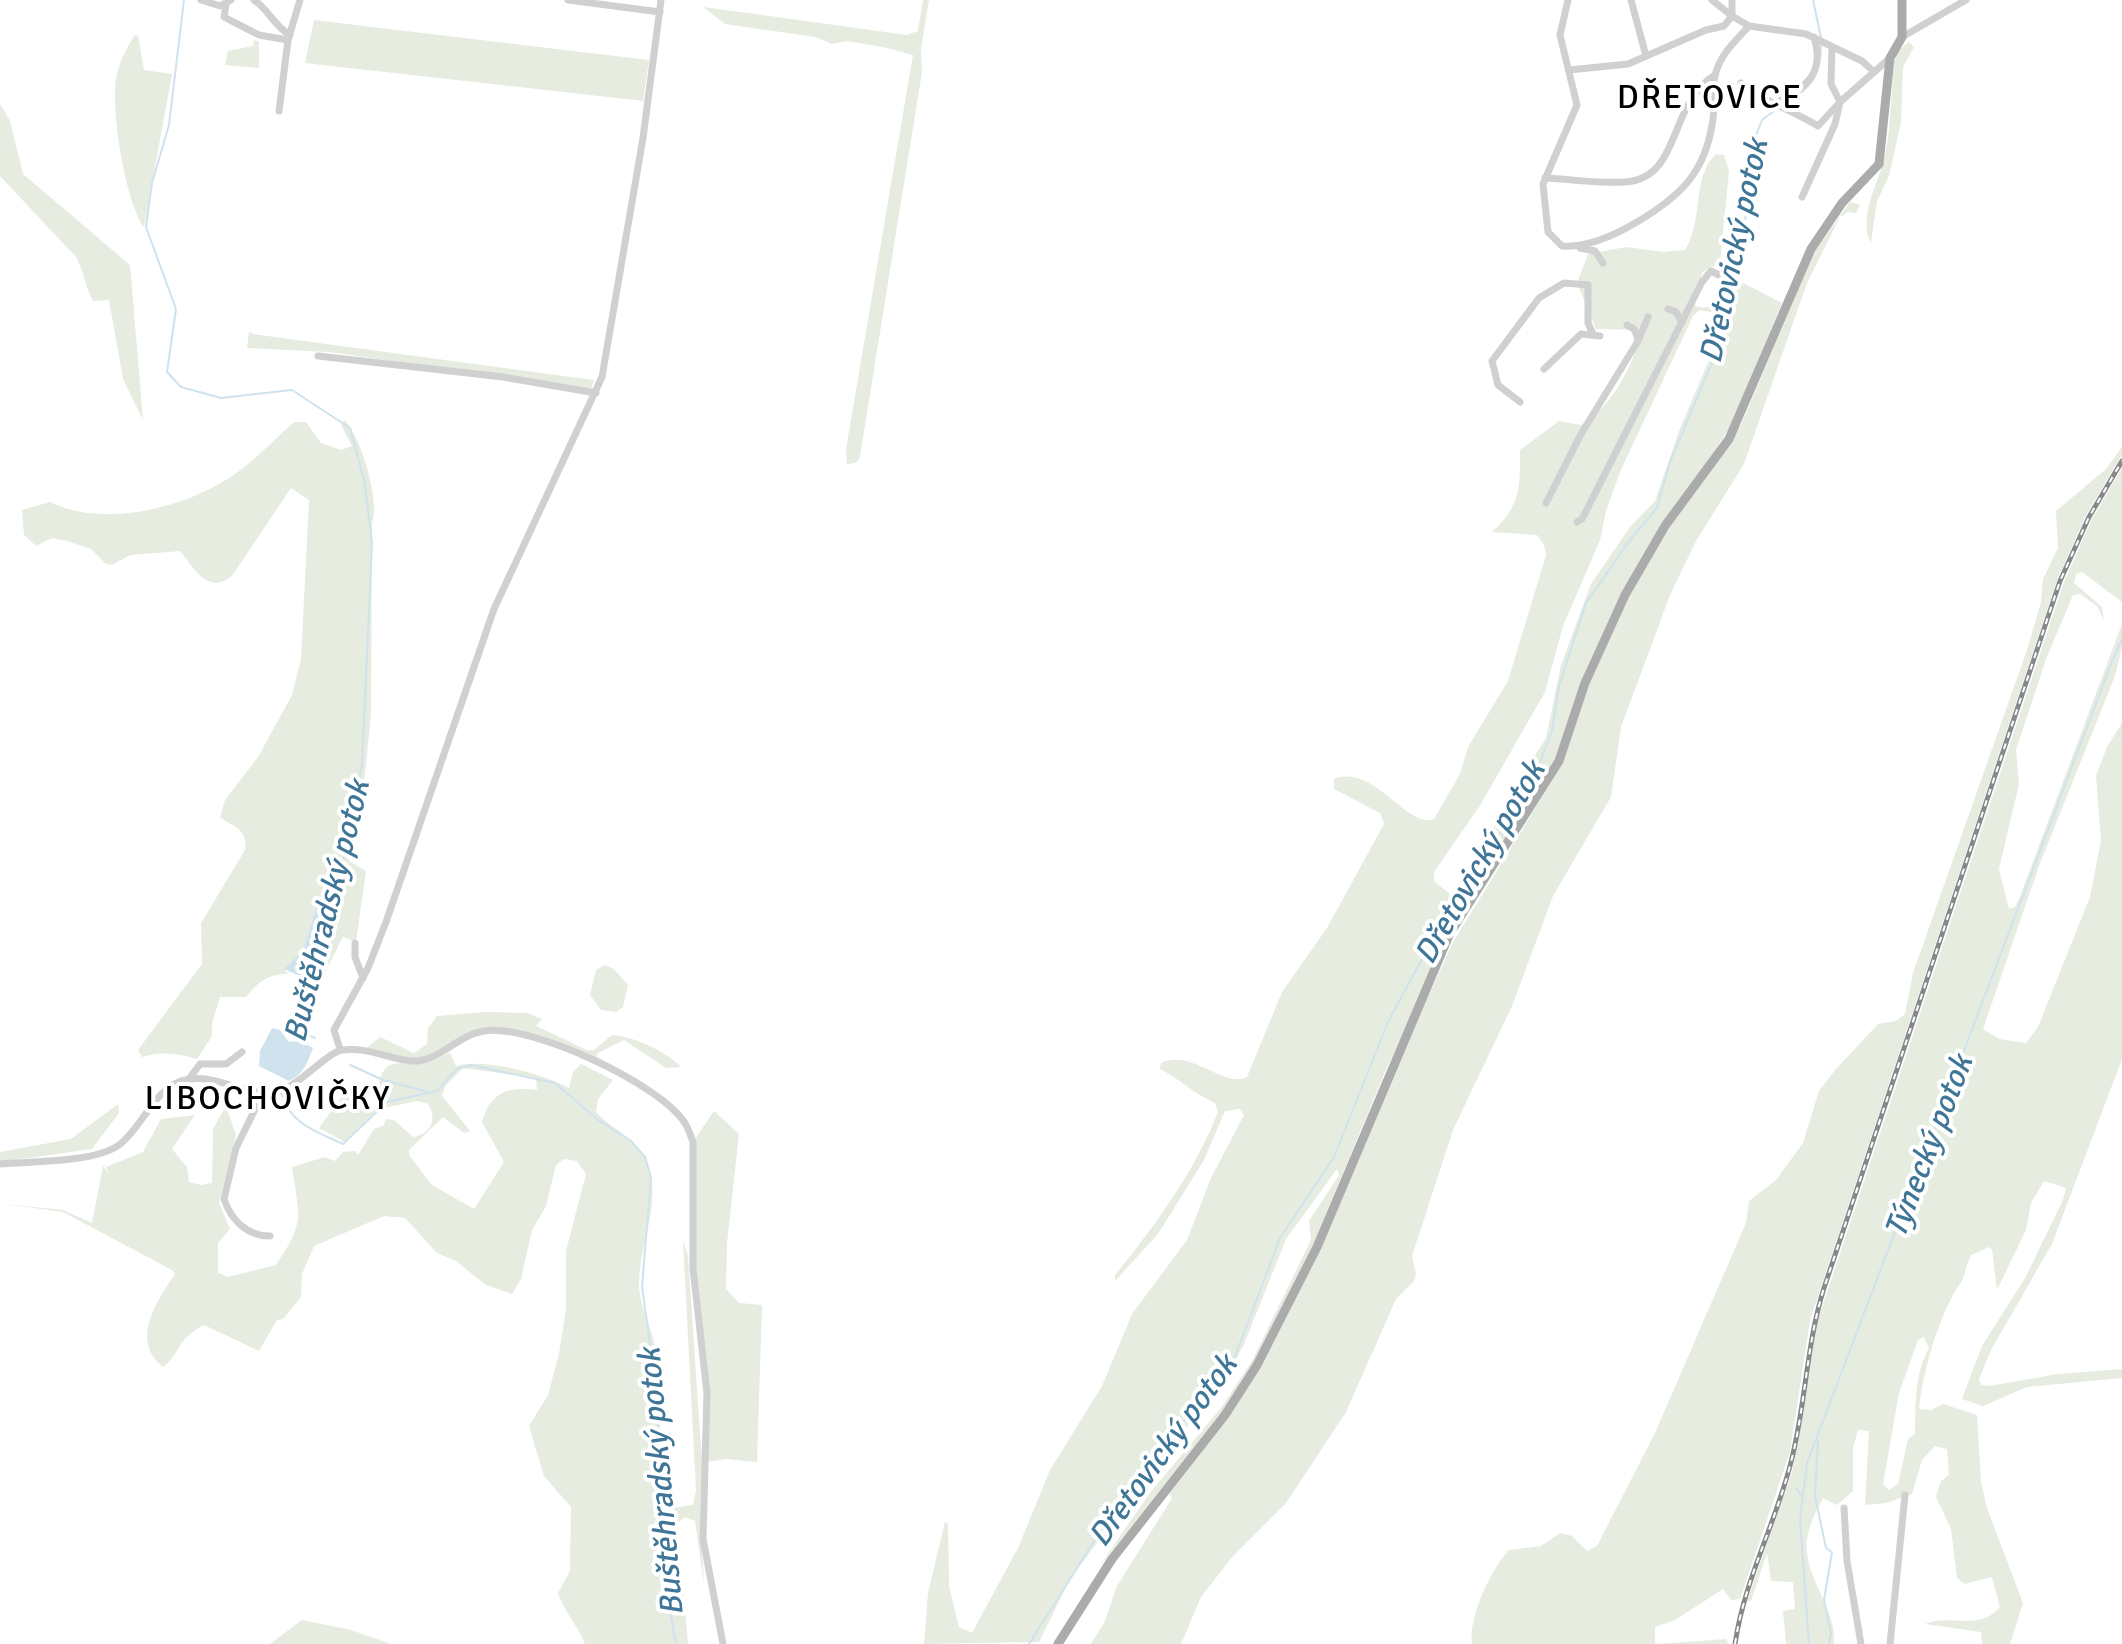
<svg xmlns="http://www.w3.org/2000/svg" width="2122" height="1644" font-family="Signika,sans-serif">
	<rect width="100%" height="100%" fill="#fff"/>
	<!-- green -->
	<g fill="#e6ecdf" fill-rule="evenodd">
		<path d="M923,0H929L921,48L922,72L860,456L857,462L847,465L846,449L913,55L883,47L847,41L832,44L815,37L725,24L703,7L907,35L918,31Z"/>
		<path d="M314,20L649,60L643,101L305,63Z"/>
		<path d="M138,35L144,70L172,74L144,227C125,202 108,99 118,70C121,58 128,47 134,36Z"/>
		<path d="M254,40L259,42V68L225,65L228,51L253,46Z"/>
		<path d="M1909,42L1914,47L1903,67L1901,122L1889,176L1877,201L1871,243C1857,215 1881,179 1886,151C1891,123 1891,92 1894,63L1898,51Z"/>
		<path d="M0,104L10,121L23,174L130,265L143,420L123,379L109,300L93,301C85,286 84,272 76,257L0,176Z"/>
		<path d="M1716,154L1724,155L1729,171L1720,263L1702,272L1695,306C1712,313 1730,293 1743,283L1782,303L1734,421L1621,593L1587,667L1555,759L1446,939L1385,1072L1313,1245L1253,1363L1221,1413L1097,1570L1149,1494L1221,1408L1252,1361L1311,1240L1309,1221L1339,1175L1337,1169L1286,1239L1244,1344L1225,1380L1155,1465L1070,1579L1039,1642L924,1644L928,1593L945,1522L948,1524L949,1586L959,1627L972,1633L1018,1548L1050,1470L1102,1386L1132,1314L1187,1240L1211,1178L1244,1115L1240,1109L1225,1111L1204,1160L1158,1234L1115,1281V1275C1155,1226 1195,1171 1218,1112L1215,1103C1194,1094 1180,1079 1160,1069L1161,1063C1191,1048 1225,1089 1247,1077L1282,992L1327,928L1384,824L1380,813L1334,789V779C1374,763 1406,829 1434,819L1460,774L1468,747L1508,681L1546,555L1544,545L1537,535L1492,532C1521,505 1520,488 1520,450L1559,421L1581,425C1611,407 1628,373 1640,340L1636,330L1596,329L1577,283L1588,254L1626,247L1664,252L1685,250C1704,220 1691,178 1716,154ZM1700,310L1716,313L1720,326L1717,341L1679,431L1655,501L1630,527L1591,584L1561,665L1546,738L1520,779L1517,798L1511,809L1487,834L1463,888L1451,895L1434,881V872L1481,804L1545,692L1563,626L1600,540L1606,511L1620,472L1693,316Z"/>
		<path d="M1850,202L1860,205L1856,213L1848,212L1840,217L1807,283L1744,464L1696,541L1670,595L1621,727L1611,797L1553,896L1512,1006L1453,1130L1412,1256L1416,1274L1414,1281L1396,1299L1346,1412L1286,1503L1233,1556L1201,1597L1181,1644H1091L1105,1621L1117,1586L1172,1498L1168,1492L1260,1367L1453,942L1563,763L1594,670L1628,597L1668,530L1741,425L1815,251Z"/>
		<path d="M249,331L253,334L594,380L591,389L329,352L247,348Z"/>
		<path d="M344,420C360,433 381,504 372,522L371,715L365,774L349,861L366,871L356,942L343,937L318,986L310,981L324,918L323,911L316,908L303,951L285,970L288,974C268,974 259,981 246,997H220L212,1023V1036L197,1059C176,1053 162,1051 142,1057L138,1050L202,964L201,923L245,850C249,831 234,826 220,818L225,800L258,757L292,695L301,659L309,500L291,488L234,573C211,598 195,570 180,551L130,555L112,565L106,564L91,549L67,541L52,538L36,546L24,535L22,510L50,502C107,530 195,506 243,468C261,454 277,437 294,422H306L321,443L341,450L352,446L341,425Z"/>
		<path d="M2122,447V455L2086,515L2057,580L1810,1320L1790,1452L1740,1599L1731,1600L1723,1589L1675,1620L1655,1627V1643L1659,1644L1726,1639L1729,1644H1472C1468,1618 1491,1569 1509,1550L1541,1546L1560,1533L1572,1536L1587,1551L1597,1546L1655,1433L1746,1223L1749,1201L1776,1180L1803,1143L1819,1091L1836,1069L1878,1024L1896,1021L1905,1014L1913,973L2028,647L2041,602L2043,579L2058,548L2056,511L2106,469Z"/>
		<path d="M2122,468V602L2082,572L2076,574L2074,583L2102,607L2104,621L2097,606L2080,594L2073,595L2046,659L2016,750L2019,784L1999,869L2009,909L2015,907L2019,899L2122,624V647L2115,676L2039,866L1983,1029L1999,1039L2026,1043L2038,1027L2090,897L2101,840L2096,776L2107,747L2122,723V1059L2052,1244L1991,1350L1979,1379L1981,1385L1989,1386L2058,1374L2122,1369V1378L2027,1387L1983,1406L1962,1399L1982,1346L2025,1278L2063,1200L2066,1188L2044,1181L2031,1203L2026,1230L1997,1290L1992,1249L1989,1247L1971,1255C1966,1264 1965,1277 1960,1284C1940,1311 1922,1374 1919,1409L1931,1410L1943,1404L1977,1415L1981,1482L1987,1508L2023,1603L2010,1644H1982L1981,1632L1925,1624C1948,1613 1980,1632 2000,1607L1992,1577L1965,1584L1957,1578L1951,1529L1936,1497L1941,1481L1949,1475L1947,1449L1935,1446L1922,1460L1912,1494L1886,1503L1865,1505L1869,1431L1858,1430L1853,1448V1491L1837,1505L1823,1498C1818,1509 1810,1522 1808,1534C1799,1574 1837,1605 1834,1644H1786L1783,1611L1795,1609L1793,1582L1771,1581L1767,1553L1751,1601H1747L1792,1472L1817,1322L2064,582L2092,519ZM1924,1337L1929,1348C1914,1376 1916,1404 1915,1434L1908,1439L1898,1484L1889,1490L1883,1484L1899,1393L1918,1340Z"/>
		<path d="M605,965L614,969L628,985L623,1007L616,1012L601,1010L590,995L596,970Z"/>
		<path d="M485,1012L528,1013L542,1019L536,1026L587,1050H594L612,1035C635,1037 665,1051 681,1067L666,1068L624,1040L598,1053L596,1056L652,1091L529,1033L484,1030L417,1061L365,1049L380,1037L414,1053L427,1044L428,1028L437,1016Z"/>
		<path d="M450,1053L456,1066C485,1058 543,1074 569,1088L573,1072L581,1064L613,1080L598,1099L596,1112C614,1132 640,1138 649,1168C661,1207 639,1244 639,1283C639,1307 652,1326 655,1348C661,1398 660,1451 664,1501L673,1508L693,1505L696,1490L683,1241L688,1256L702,1462L700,1509L704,1584L695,1521L685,1517L677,1524L688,1644H585C578,1625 564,1612 558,1593L570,1571L571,1507L544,1476L529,1426L548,1395L559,1354L566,1309V1251L586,1174L577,1161L564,1159L556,1165L546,1206L532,1230L521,1279L512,1294L486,1285L456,1261L437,1253L405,1218L384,1216L314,1246L302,1274L301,1297L283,1319L277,1320L259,1351L204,1325C176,1339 183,1351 163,1367C130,1341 156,1302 175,1274L172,1270L63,1212L4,1204L63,1210L92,1223L103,1166L109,1174L106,1167L143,1152L161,1119L195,1115L172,1149L187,1167L189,1182L201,1185L212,1183L213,1129L226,1106L236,1135L219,1203L230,1229L218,1243V1273L228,1277L276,1265C306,1221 299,1217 292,1167L325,1157L335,1161L343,1152L355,1151L358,1155L374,1129L383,1126L386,1119L394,1120L413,1137C432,1134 438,1118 427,1103L417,1101L384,1108C378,1099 377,1093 379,1083C385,1057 398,1064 419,1064C429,1064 440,1057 450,1053ZM463,1068L536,1078L537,1090C508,1086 490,1092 482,1122L504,1162L474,1209L432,1185L409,1155V1150L443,1117L464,1133L470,1131L442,1096L446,1085Z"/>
		<path d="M352,1090L376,1111L345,1142L319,1128L343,1095Z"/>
		<path d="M118,1104L119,1113L92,1149L0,1162V1152L71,1139Z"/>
		<path d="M714,1111L739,1134L727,1243L726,1289L739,1303L762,1305L757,1462L726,1459L707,1462V1393L693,1268V1142Z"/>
		<path d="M302,1620L351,1630L391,1644H270Z"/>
	</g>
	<!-- water -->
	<g fill="#cfe2ee">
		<path d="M320,907L324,918L310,981L284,969L303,951L316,908Z"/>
		<path d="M272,1028L280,1030L289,1042L300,1041L313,1048C308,1062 303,1075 289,1081L259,1066L260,1051Z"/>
	</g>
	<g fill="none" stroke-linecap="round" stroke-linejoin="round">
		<!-- stream -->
		<g stroke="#cfe2ee" stroke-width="2">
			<path d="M184,0L169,125L152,183L146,227L176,309L167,372L181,387L221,398L292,390L350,428L364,480L372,542L362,765L343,863L299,1043"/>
			<path d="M1813,0L1821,38"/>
			<path d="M1783,105C1811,89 1821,76 1821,44"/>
			<path d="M2114,657L2122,639"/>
			<path d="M303,1033L315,1038"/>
			<path d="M350,1065L383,1080L428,1092"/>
			<path d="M281,1092C288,1123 317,1132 343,1144L387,1102L437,1091L457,1069L471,1065L555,1083L598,1120L630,1140L645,1157L651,1177L642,1287L651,1350L668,1540V1600L676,1644"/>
			<path d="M1818,1440L1815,1496L1826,1548L1832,1552L1824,1600L1831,1633L1829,1644"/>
			<path d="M1796,1488L1802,1496"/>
			<path d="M1029,1644L1098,1535L1188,1416L1208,1399L1234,1359L1280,1238L1334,1157L1388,1022L1423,957L1430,935L1500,834L1541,760L1552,731L1559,686L1586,603L1630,540L1657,508L1670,462L1714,358L1730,303L1745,223L1749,153L1762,120L1778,108"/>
			<path d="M1809,1644L1800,1520L1807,1463L2113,659"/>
		</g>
		<!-- minor -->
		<g stroke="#d0d0d0" stroke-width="7">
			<path d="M201,0L220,6L231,0"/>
			<path d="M254,0C269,10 274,26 290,35"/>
			<path d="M568,0L660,12"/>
			<path d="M1568,0L1560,35L1577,105L1543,184L1548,232L1562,246C1588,248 1615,235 1637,222C1681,196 1706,172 1713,119C1715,105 1712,90 1715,76C1719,56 1735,41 1749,26"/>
			<path d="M1631,0L1646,56"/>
			<path d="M1712,0L1732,16"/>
			<path d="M226,5L224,17L259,35L288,40"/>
			<path d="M1732,16V0"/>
			<path d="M1902,37L1966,0"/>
			<path d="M1569,70L1628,64L1706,30L1724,26L1732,16L1749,26L1806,34L1862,61L1873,71"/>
			<path d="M1741,83C1765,102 1791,110 1818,126L1840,102L1831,84L1832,48"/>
			<path d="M1778,102C1807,86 1825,74 1814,37"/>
			<path d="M279,111L288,40L300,0"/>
			<path d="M1545,178C1571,179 1599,184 1625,182C1682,178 1667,105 1715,75"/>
			<path d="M1802,197L1835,124L1840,102L1890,58"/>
			<path d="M1580,248L1595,251L1603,263"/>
			<path d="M1668,309L1676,312L1682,322"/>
			<path d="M1627,325L1634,329L1638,339"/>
			<path d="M318,356L503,377L596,393"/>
			<path d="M1544,369L1581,334L1600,336"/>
			<path d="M1520,402L1498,385L1492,361L1539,298L1564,283L1588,285V323L1593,334"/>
			<path d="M1546,503L1581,434L1638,341L1648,317"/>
			<path d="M1577,522L1582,519L1702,282L1711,271L1725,278V285"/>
			<path d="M355,943V957L363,978"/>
			<path d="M340,1049L334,1030L368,968L386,922L494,609L602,377L643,138L661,0"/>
			<path d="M189,1079L200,1064H226L242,1052"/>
			<path d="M263,1093L236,1148L224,1199C231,1220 247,1236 270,1236"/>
			<path d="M0,1164C31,1161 94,1163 119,1145C141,1129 154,1090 181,1081C213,1070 245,1098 276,1092C300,1086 327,1052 342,1050C370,1046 396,1063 418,1061C442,1058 459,1035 484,1031C529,1023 664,1085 686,1125C689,1130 691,1137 693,1142V1268L707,1393L703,1539L723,1644"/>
			<path d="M1844,1508L1847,1561L1861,1644"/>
			<path d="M1890,1644L1905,1495"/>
		</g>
		<!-- major -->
		<path stroke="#ababab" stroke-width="9" d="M1058,1644L1112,1559L1225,1415L1257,1365L1317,1247L1450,933L1559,761L1585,683L1625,595L1665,526L1729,439L1811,249L1842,203L1879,164L1890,58L1902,37V0"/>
		<!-- rail casing -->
		<g stroke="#888" stroke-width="5">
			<path id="rail" d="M1735,1644C1745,1577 1775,1526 1791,1462C1806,1404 1806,1345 1824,1288L2060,581L2089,517L2122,461"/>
		</g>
		<!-- rail -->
		<use href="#rail" stroke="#fff" stroke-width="2" stroke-dasharray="6" stroke-linecap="butt"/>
	</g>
	<g text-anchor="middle" stroke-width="8" stroke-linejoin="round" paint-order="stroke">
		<!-- water labels -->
		<g font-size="32" font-style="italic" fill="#3f7597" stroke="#fff">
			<text transform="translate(1733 251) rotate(-78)" y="11">Dřetovický potok</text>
			<text transform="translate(1479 862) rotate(-60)" y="11">Dřetovický potok</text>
			<text transform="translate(326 911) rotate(-76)" y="11">Buštěhradský potok</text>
			<text transform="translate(1928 1146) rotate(-69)" y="11">Týnecký potok</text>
			<text transform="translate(1162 1450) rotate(-54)" y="11">Dřetovický potok</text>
			<text transform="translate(660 1482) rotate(-95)" y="11">Buštěhradský potok</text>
		</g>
		<!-- quarter labels -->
		<g font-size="34" letter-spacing="2" fill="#000" stroke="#fff">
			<text x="1710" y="108">DŘETOVICE</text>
			<text x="268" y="1109">LIBOCHOVIČKY</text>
		</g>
	</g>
</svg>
